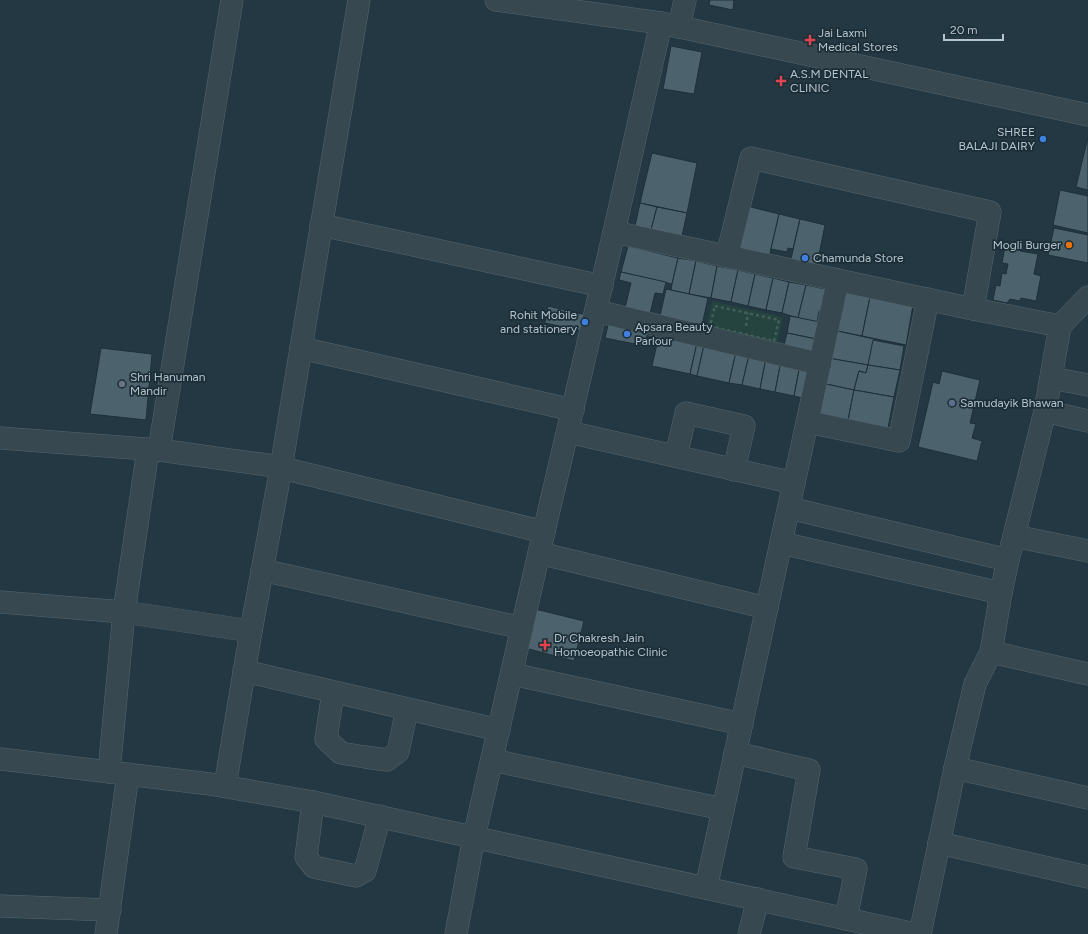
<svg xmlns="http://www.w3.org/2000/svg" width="1088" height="934" font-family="Figtree,sans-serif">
	<rect width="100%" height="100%" fill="#233842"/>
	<!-- green -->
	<path fill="#25433f" d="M712,301L783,317L777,345L706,329Z"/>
	<!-- building -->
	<g fill="#4c626d" stroke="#1e3039">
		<path d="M710,0H734L733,10L709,5Z"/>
		<path d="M671,46L702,52L694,94L663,89Z"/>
		<path d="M1088,137V190L1076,187Z"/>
		<path d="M652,153L697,163L687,213L640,203Z"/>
		<path d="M1060,190L1088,196V233L1053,225Z"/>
		<path d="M640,203L657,207L651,230L635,226Z"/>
		<path d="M743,205L779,214L771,249L769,257L732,248Z"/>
		<path d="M657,207L687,213L682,236L651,230Z"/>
		<path d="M779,214L800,219L793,249L788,248L787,252L771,249Z"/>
		<path d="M800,219L825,225L817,265L791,259Z"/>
		<path d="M1054,228L1088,235V263L1048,255Z"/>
		<path d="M1006,241L1022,244L1020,251L1038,254L1034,274L1041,276L1036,301L1021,298L1020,301L1010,299L1007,303L993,300L996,285L1000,286L1002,273L1006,274L1008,264L1002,263Z"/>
		<path d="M628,246L678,258L672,284L621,272Z"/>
		<path d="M678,258L696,261L689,294L671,290L672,284Z"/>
		<path d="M696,261L717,266L711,298L689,294Z"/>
		<path d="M717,266L738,270L731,302L711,298Z"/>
		<path d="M738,270L755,274L748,306L731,302Z"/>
		<path d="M621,272L666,282L663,294L655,293L650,314L625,308L631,283L619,280Z"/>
		<path d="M755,274L773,278L766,310L748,306Z"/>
		<path d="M773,278L789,282L782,313L766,310Z"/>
		<path d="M789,282L806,285L798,318L782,313Z"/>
		<path d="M806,285L830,290L825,312L819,311L817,322L798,318Z"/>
		<path d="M666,289L708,298L701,330L659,320Z"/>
		<path d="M841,291L870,297L862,336L833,330Z"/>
		<path d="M870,297L913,305L906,345L862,336Z"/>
		<path d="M548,306L591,316L587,332L545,323Z"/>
		<path d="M790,316L825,323L821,340L787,333Z"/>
		<path d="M609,321L648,330L645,346L605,338Z"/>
		<path d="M833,330L874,339L868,365L828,358Z"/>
		<path d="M787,333L821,340L818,356L783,349Z"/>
		<path d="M659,335L697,343L690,374L652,366Z"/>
		<path d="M873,340L904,346L900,370L868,365Z"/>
		<path d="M697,343L704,345L697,376L690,374Z"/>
		<path d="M704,345L736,352L729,383L697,376Z"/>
		<path d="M101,348L152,354L146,420L90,414Z"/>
		<path d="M736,352L749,355L742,385L729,383Z"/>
		<path d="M749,355L766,358L760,389L742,385Z"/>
		<path d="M766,358L781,361L775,392L760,389Z"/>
		<path d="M828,358L868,365L866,373L859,371L854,390L821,383Z"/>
		<path d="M781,361L800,365L794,396L775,392Z"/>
		<path d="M800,365L814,368L807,399L794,396Z"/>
		<path d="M868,365L900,370L894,397L854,390L859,371L866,373Z"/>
		<path d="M942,371L980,380L970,423L976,424L972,438L982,441L977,461L918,447L933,382L939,384Z"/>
		<path d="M821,383L854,390L848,420L815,414Z"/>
		<path d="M854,390L894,397L888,428L848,420Z"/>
		<path d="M535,609L584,621L574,661L525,648Z"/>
	</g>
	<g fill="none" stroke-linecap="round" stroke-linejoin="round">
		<!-- minor casing -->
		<g stroke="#55666f" stroke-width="23">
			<g id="minor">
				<path d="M496,0L661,23L1088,115"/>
				<path d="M679,27L685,0"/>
				<path d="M321,225L602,286"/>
				<path d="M614,232L973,309L1060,326L1088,297"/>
				<path d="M727,256L751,158L990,212L973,309"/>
				<path d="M596,311L820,364"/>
				<path d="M301,348L573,410"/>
				<path d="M1051,378L1088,385"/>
				<path d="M1045,411L1088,421"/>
				<path d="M808,422L899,441L928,299"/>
				<path d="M568,432L794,483"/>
				<path d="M0,438L159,450L274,466L544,532"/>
				<path d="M159,450L232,0"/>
				<path d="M676,456L686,413L744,426L734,470"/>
				<path d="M789,508L1008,560"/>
				<path d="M1014,536L1088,551"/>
				<path d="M781,543L1001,593"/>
				<path d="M539,553L767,608"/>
				<path d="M262,570L522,628"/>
				<path d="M0,602L124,612L251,631"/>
				<path d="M991,652L1088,674"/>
				<path d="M244,671L499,730"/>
				<path d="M512,674L742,724"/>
				<path d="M333,692L326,739L341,753L365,757L387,760L398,752L407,709"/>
				<path d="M735,753L809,770L794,857L856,869L846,919"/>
				<path d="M0,759L210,784L313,802L915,934"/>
				<path d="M492,760L723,809"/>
				<path d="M955,768L1088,798"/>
				<path d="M109,772L124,612L148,450"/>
				<path d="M225,786L251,631L281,468L359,0"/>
				<path d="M313,802L306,857L314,867L356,876L365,871L380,816"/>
				<path d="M939,843L1088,877"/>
				<path d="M706,888L838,280"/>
				<path d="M0,906L110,910"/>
				<path d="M106,934L128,774"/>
				<path d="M456,934L474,837L539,553L614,232L661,23"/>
				<path d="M749,934L758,899"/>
				<path d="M920,934L955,768L975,684L991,652L1001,593L1008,560L1045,411L1060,326"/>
			</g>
		</g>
		<!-- path -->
		<g stroke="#435f5b" stroke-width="2.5" stroke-dasharray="3 3" stroke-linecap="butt">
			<path d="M715,306L779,320L774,341L710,326Z"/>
			<path d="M746,326L748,313"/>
		</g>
		<!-- minor -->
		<use href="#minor" stroke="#384851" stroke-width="22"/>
	</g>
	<!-- markers -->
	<g fill="#e0444e" stroke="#1c2e37" stroke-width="1.5">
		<path d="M808 34h4v4h4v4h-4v4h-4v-4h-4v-4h4z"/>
		<path d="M779 75h4v4h4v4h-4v4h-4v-4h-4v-4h4z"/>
		<path d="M543 639h4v4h4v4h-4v4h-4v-4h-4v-4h4z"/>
	</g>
	<g fill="#3f7fe0" stroke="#1c2e37" stroke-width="1.5">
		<circle cx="1043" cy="139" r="4"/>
		<circle cx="805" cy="258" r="4"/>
		<circle cx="585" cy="322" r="4"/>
		<circle cx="627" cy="334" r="4"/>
	</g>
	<circle fill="#e8710a" stroke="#1c2e37" stroke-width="1.5" cx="1069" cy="245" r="4"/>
	<circle fill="#6b7280" stroke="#1c2e37" stroke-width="1.5" cx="122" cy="384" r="4"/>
	<circle fill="#5c6f8a" stroke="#1c2e37" stroke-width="1.5" cx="952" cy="403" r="4"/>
	<g text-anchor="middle" stroke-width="3.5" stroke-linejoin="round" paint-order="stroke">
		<!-- poi labels -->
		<g font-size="12" fill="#b4c3cc" stroke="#1c2e37" text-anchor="start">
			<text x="818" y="37">Jai Laxmi<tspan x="818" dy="14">Medical Stores</tspan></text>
			<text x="790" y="78">A.S.M DENTAL<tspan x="790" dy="14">CLINIC</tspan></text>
			<text x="1035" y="136" text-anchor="end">SHREE<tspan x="1035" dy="14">BALAJI DAIRY</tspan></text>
			<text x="1061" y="249" text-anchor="end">Mogli Burger</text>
			<text x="813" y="262">Chamunda Store</text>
			<text x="577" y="319" text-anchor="end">Rohit Mobile<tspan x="577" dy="14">and stationery</tspan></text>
			<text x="635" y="331">Apsara Beauty<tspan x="635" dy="14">Parlour</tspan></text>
			<text x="130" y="381">Shri Hanuman<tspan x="130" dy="14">Mandir</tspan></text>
			<text x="960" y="407">Samudayik Bhawan</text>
			<text x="554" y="642">Dr Chakresh Jain<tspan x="554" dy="14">Homoeopathic Clinic</tspan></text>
		</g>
	</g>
	<!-- scale -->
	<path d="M944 34v6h59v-6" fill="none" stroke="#b4c3cc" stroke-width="2"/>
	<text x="950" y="34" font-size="12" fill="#b4c3cc" stroke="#1c2e37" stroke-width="3" paint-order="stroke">20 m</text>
</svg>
